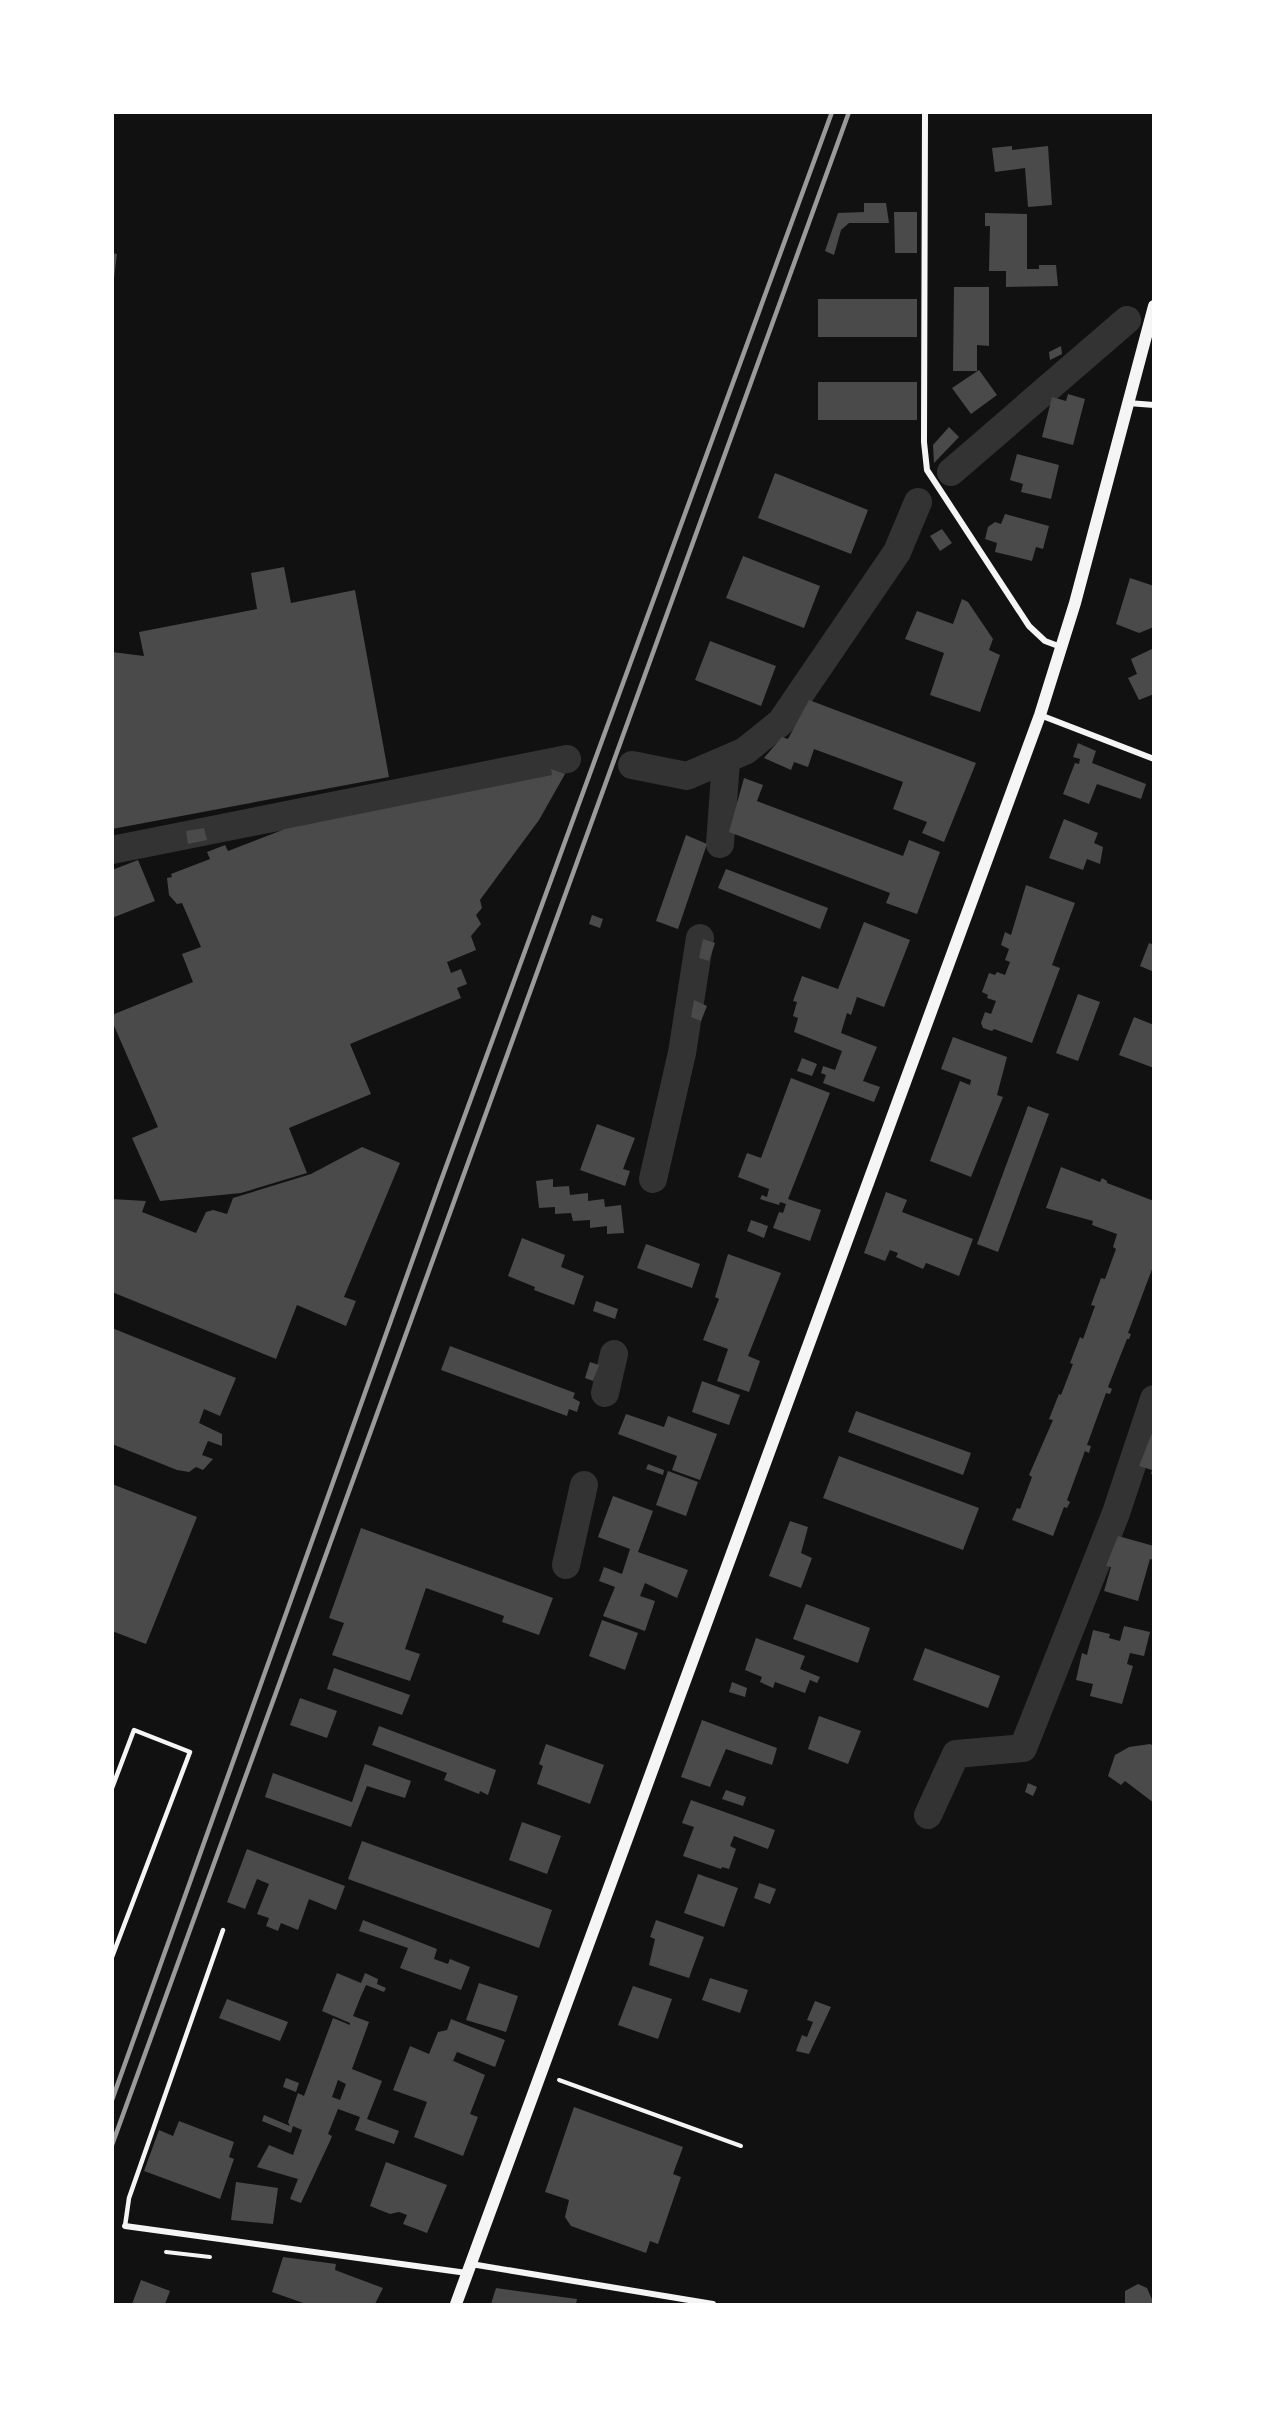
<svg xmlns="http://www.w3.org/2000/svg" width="1266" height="2417" font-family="'Archivo Narrow',sans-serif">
	<rect width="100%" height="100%" fill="#111"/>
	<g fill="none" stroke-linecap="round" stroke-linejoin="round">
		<!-- canal -->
		<g stroke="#333" stroke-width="28">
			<path d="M951,472L1127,320"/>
			<path d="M632,765L687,776L745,751L781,722L897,552L918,502"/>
			<path d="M720,844L726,761"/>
			<path d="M112,850L567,759"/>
			<path d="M653,1179L682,1053L700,938"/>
			<path d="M605,1393L614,1354"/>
			<path d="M566,1565L584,1485"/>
			<path d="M928,1815L956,1754L1023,1748L1116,1513L1154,1399"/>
		</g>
	</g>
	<!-- building -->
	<g fill="#4a4a4a" fill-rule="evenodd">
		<path d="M1012,146V150L1048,146L1052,205L1028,207L1025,168L995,172L992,148Z"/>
		<path d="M864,203H886L889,223H849L841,230L834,255L825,251L838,213L864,212Z"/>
		<path d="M894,212H917V253H895Z"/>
		<path d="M985,213L1027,214V269H1039V265H1056L1058,286L1006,287V271H989L990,226H985Z"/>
		<path d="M112,253L117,254L114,278H112Z"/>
		<path d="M954,287H989V346L977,345V371H953Z"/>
		<rect x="818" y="299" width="99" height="38"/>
		<path d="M1061,346L1062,354L1050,360L1049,352Z"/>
		<path d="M979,370L997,395L971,414L952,388Z"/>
		<rect x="818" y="382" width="99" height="38"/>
		<path d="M1068,394L1085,399L1073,445L1042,437L1052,397L1066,401Z"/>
		<path d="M949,427L959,437L934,463L933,445Z"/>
		<path d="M1017,454L1059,465L1051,499L1021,492L1023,484L1010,480Z"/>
		<path d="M775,473L868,510L851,554L758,518Z"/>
		<path d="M1005,514L1049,526L1043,549L1036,547L1032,561L995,552L997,543L985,539L988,527L995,522L1001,524Z"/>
		<path d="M942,529L952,543L940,551L930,536Z"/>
		<path d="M743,556L820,586L804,628L726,598Z"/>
		<path d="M284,567L291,603L355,590L389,777L112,829V652L144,656L139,632L257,609L251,573Z"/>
		<path d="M1130,578L1154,586V627L1139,633L1116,624Z"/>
		<path d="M962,599L968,602L993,639L989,650L1000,655L980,712L930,695L944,653L905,639L917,611L953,624Z"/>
		<path d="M710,641L776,666L761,706L695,680Z"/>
		<path d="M1154,648V694L1139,700L1128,678L1137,674L1131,659Z"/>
		<path d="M809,700L976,763L944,842L922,833L927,822L893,809L903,782L814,749L808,767L794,762L791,770L764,758L782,737L788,739Z"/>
		<path d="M1078,743L1096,751L1092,763L1146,784L1141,799L1097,784L1089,804L1063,794L1075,763L1079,764L1080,759L1073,757Z"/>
		<path d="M551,769L565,774L539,820L480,900L482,908L476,915L481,924L471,936L476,950L447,962L451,973L461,969L467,984L457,988L461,998L350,1044L371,1094L289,1128L307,1173L241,1193L160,1201L132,1138L158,1127L112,1021V1015L193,982L182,954L201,947L182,903L177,904L169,895L167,878L172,877L171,874L210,859L207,852L225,845L228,851L285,829L552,775Z"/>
		<path d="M744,778L763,785L757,801L903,856L909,840L940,852L917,914L886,903L890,893L729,832Z"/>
		<path d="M1064,819L1098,833L1094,843L1103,847L1100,864L1087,859L1083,870L1049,858Z"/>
		<path d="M204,828L207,840L188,844L186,831Z"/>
		<path d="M686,835L707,844L678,929L656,921Z"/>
		<path d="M138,860L155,901L112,918V870Z"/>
		<path d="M726,869L828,908L820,929L718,888Z"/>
		<path d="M1026,885L1075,903L1052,965L1060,968L1032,1043L994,1029L992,1031L983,1028L981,1023L985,1012L991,1014L996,1001L987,998L988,995L982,992L989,973L995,975L997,972L1005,975L1010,962L1005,960L1009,949L1001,945L1005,932L1011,935Z"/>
		<path d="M592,915L603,919L600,928L589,924Z"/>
		<path d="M864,922L910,940L884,1007L857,997L851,1015L847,1013L841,1033L877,1047L863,1081L880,1087L874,1102L823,1083L826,1075L821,1073L823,1066L835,1070L842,1051L794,1032L798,1018L793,1016L797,1002L793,1001L802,976L838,989Z"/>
		<path d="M703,939L715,943L709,961L699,958Z"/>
		<path d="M1149,943L1154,945V972L1140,966Z"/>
		<path d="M1078,994L1100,1002L1078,1061L1056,1053Z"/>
		<path d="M694,1000L707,1006L701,1021L691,1017Z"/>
		<path d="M1134,1017L1154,1025V1068L1119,1055Z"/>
		<path d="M953,1037L1007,1057L997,1095L1003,1097L971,1177L930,1161L960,1081L970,1085L971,1080L941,1069Z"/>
		<path d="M802,1058L817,1064L812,1076L797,1071Z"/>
		<path d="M791,1078L830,1093L788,1199L821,1210L810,1241L773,1228L779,1212L783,1213L786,1204L780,1202L779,1205L760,1199L762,1195L767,1197L769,1189L738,1177L747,1153L761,1158Z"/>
		<path d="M1028,1106L1049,1114L998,1252L977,1244Z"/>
		<path d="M597,1124L635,1138L623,1169L630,1171L625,1186L580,1170Z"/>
		<path d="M362,1147L400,1163L344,1297L356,1301L346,1326L297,1305L276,1359L112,1292V1199L146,1201L142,1212L196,1233L206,1212L213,1210L227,1214L233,1198L311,1174Z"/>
		<path d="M1061,1167L1100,1182L1102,1178L1107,1181V1183L1154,1201V1264L1128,1333L1131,1334L1129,1339H1127L1108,1387L1112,1389L1110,1394L1106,1393L1087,1445L1091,1446L1089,1453L1085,1451L1067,1500L1070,1502L1067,1508L1064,1507L1053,1536L1012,1520L1017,1508L1020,1509L1032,1477L1029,1475L1053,1420L1049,1419L1059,1394L1061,1395L1073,1364L1070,1363L1080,1337L1083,1339L1095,1306L1091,1305L1101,1278L1105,1279L1116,1249L1113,1247L1117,1234L1092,1225L1093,1221L1046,1208Z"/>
		<path d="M553,1179V1187L569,1186L570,1195L588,1193V1201L604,1199L605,1207L621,1205L624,1233L607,1234V1226L590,1228V1220L573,1221L571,1213L555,1214V1207L539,1208L536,1181Z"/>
		<path d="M886,1192L907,1200L902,1212L973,1239L959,1276L926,1263L923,1269L896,1257L898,1253L890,1250L885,1261L864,1253Z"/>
		<path d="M751,1220L768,1226L764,1238L747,1231Z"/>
		<path d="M522,1238L565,1255L561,1267L584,1276L574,1305L534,1290L535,1287L508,1276Z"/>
		<path d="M646,1244L700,1264L692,1288L637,1268Z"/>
		<path d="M728,1254L781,1273L748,1356L760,1361L749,1392L717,1381L728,1349L703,1340L719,1299L715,1297Z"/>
		<path d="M596,1301L618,1309L615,1319L593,1311Z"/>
		<path d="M112,1328L236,1378L220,1416L204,1409L199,1423L222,1434V1446L208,1441L202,1455L213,1459L203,1470L196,1467L189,1472L177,1470L112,1444Z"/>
		<path d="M450,1346L575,1393L573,1398L580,1402L577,1412L569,1409L567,1416L441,1370Z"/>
		<path d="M590,1362L599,1365L593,1381L585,1378Z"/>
		<path d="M702,1381L740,1395L729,1425L692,1412Z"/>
		<path d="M856,1411L971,1453L963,1475L848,1432Z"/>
		<path d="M626,1414L664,1427L668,1416L717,1434L700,1480L672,1470L677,1456L618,1434Z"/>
		<path d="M1154,1428V1475L1151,1474L1152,1470L1139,1466Z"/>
		<path d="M839,1456L979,1508L963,1550L823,1498Z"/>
		<path d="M648,1464L664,1470L663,1475L646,1469Z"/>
		<path d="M668,1471L698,1482L686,1516L656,1505Z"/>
		<path d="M112,1484L197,1517L146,1644L112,1631Z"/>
		<path d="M613,1496L653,1511L638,1552L688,1570L677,1598L645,1583L640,1596L655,1601L645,1631L603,1616L615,1587L599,1581L604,1567L622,1574L630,1549L598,1537Z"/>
		<path d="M790,1521L808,1527L801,1553L812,1558L801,1588L769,1576Z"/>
		<path d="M361,1528L553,1598L539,1635L502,1622L504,1616L426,1588L405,1649L420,1654L410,1681L332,1655L344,1623L329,1618Z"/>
		<path d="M1118,1536L1154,1546V1560L1150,1559L1138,1601L1104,1591L1111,1567L1106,1566Z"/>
		<path d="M806,1604L870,1628L858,1663L793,1639Z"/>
		<path d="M602,1620L638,1633L625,1670L589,1656Z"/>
		<path d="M1124,1626L1150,1632L1144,1656L1130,1653L1127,1664L1133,1666L1122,1704L1090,1696L1093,1684L1076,1680L1082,1653L1087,1655L1093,1630L1110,1634L1109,1638L1120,1641Z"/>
		<path d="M756,1638L805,1656L800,1669L820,1677L817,1683L810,1680L805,1693L775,1682L773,1688L760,1682L762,1677L745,1670Z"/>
		<path d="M925,1648L1000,1676L988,1708L913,1680Z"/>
		<path d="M334,1668L410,1695L402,1715L327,1689Z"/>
		<path d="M732,1682L747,1688L745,1697L729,1692Z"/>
		<path d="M300,1698L337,1711L327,1738L290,1725Z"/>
		<path d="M819,1716L861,1731L848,1764L808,1749Z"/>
		<path d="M702,1720L777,1748L772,1765L726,1749L710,1787L681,1777Z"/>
		<path d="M379,1726L496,1770L488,1795L480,1791L479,1794L444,1780L447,1773L372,1745Z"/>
		<path d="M546,1744L604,1765L590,1804L537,1784L543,1766L539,1764Z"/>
		<path d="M1150,1744L1154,1746V1803L1125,1781L1121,1785L1108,1776L1115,1755L1129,1747Z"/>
		<path d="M365,1764L411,1781L405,1798L367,1786L351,1827L265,1797L273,1773L352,1802Z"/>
		<path d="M1028,1783L1037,1787L1033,1796L1025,1792Z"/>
		<path d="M726,1790L746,1797L743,1806L722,1799Z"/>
		<path d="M691,1800L775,1830L768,1849L734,1836L730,1846L736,1849L729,1869L722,1867L721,1869L683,1856L694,1827L682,1823Z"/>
		<path d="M522,1822L561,1836L547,1874L509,1860Z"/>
		<path d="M362,1841L552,1910L539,1948L348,1879Z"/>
		<path d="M247,1849L345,1886L336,1910L309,1899L298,1930L281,1923L278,1931L266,1926L269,1918L257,1914L269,1884L257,1879L245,1909L227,1902Z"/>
		<path d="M698,1874L738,1888L724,1927L684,1913Z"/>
		<path d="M759,1883L776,1889L770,1904L754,1898Z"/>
		<path d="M363,1920L437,1949L434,1959L448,1964L450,1959L470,1967L461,1990L400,1968L408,1948L359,1931Z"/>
		<path d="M656,1920L704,1937L689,1978L649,1965L655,1939L650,1937Z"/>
		<path d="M337,1973L361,1983L365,1973L378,1979L377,1984L386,1988L384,1992L366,1985L361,1996L353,2016L369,2022L352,2069L382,2081L367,2119L399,2131L394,2144L355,2130L360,2117L338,2109L328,2134L332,2136L330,2141L301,2203L290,2199L298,2179L257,2167L269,2145L293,2155L302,2130L293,2126L291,2133L262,2121L264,2115L290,2126L288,2122L298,2093L304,2096L333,2018L350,2025V2023L322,2011ZM338,2080L346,2084L340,2100L332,2097Z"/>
		<path d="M710,1978L748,1990L740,2013L702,2000Z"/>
		<path d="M479,1983L518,1996L506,2032L466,2020Z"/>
		<path d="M633,1986L672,1999L658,2039L618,2025Z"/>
		<path d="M227,1999L288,2022L280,2041L219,2018Z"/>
		<path d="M815,2001L831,2007L809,2054L796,2051L802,2035L807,2037L813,2022L807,2020Z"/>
		<path d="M451,2019L505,2040L495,2067L457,2052L453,2061L449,2059L485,2075L470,2114L478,2117L463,2156L414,2137L427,2102L393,2090L410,2046L429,2054L438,2032L447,2030Z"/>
		<path d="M286,2078L299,2083L296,2092L283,2087Z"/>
		<path d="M574,2107L683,2147L673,2174L681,2177L658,2244L650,2241L646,2253L571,2226L565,2217L569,2200L545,2192Z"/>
		<path d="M179,2121L234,2142L229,2157L234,2159L220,2199L144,2171L159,2130L173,2136Z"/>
		<path d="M386,2162L447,2185L427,2233L403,2224L407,2215L399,2212L390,2214L370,2206Z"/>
		<path d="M236,2182L278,2188L273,2224L231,2220Z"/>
		<path d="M283,2257L336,2264L335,2270L383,2288L375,2304H306L272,2292Z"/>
		<path d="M141,2280L170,2291L165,2304H132Z"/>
		<path d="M1138,2284L1147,2288L1154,2304H1125V2291Z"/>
		<path d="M496,2288L577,2299L576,2304H491Z"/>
	</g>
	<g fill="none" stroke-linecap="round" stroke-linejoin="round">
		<!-- path -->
		<g stroke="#f5f5f5" stroke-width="4">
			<path d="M559,2080L741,2146"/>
			<path d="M166,2252L210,2257"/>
		</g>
		<!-- service -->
		<g stroke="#f5f5f5" stroke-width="4.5">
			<path d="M112,1788L134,1730L190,1752L112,1957"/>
			<path d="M125,2226L129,2198L223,1930"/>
		</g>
		<!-- minor -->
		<g stroke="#f5f5f5" stroke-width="6">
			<path d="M925,112L924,442L927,470L1029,626L1045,641L1061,647"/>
			<path d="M1128,403L1154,405"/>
			<path d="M1040,715L1154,759"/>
			<path d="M125,2226L467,2273"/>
			<path d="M471,2264L713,2304"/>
		</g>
		<!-- secondary -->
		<path stroke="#f5f5f5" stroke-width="12" d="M456,2304L1040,715L1075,603L1154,306"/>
		<!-- rail -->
		<g stroke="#9a9a9a" stroke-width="4.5">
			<path d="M112,2100L439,1186L832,112"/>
			<path d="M112,2145L849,112"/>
		</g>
	</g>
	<!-- border -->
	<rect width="1266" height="2417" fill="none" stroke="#ffffff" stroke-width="228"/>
</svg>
